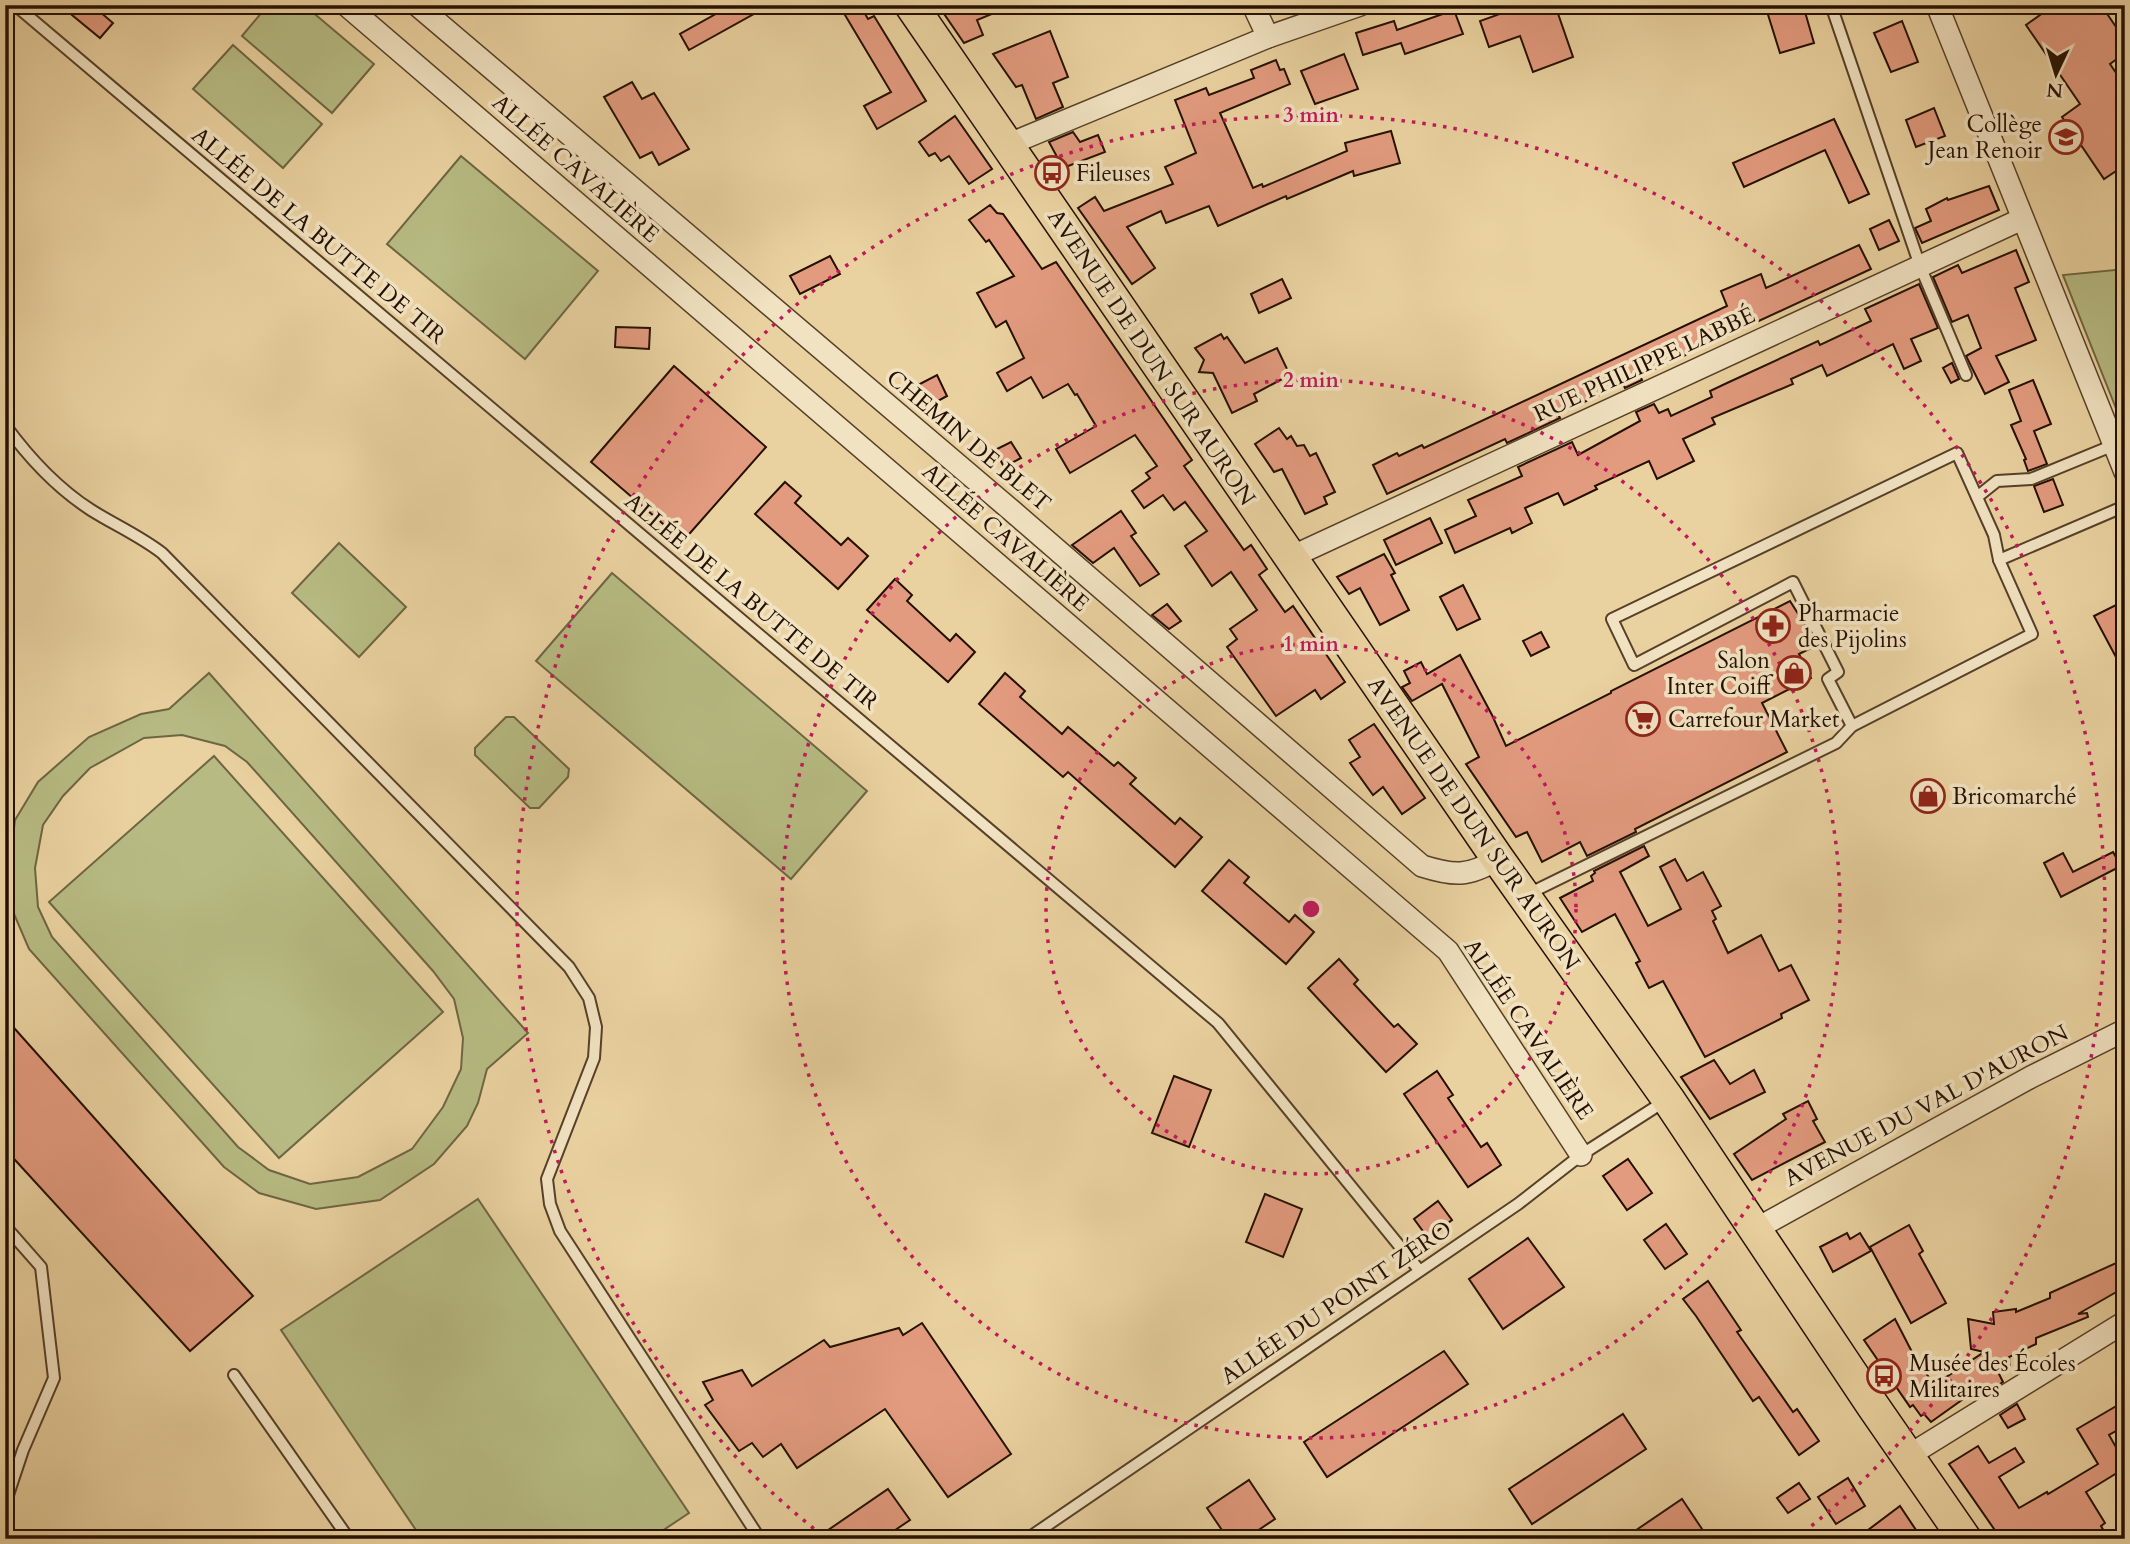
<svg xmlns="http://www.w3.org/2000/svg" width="2130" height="1544" font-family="Cardo,serif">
	<rect width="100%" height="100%" fill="#ead2a0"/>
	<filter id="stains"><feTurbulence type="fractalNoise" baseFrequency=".00286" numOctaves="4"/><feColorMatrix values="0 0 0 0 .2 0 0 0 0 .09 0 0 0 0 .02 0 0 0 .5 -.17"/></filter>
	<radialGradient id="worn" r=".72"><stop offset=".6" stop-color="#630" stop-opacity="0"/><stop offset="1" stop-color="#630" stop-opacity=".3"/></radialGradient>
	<!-- green -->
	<g fill="#b7bb83" stroke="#6e6642" stroke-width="2" fill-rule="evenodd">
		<path d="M268,5H304L374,64L332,113L242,36Z"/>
		<path d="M233,45L322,124L283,168L193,89Z"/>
		<path d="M461,156L598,271L525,359L387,244Z"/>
		<path d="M2125,269V431L2063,275Z"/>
		<path d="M339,543L406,607L359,657L292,593Z"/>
		<path d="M612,573L867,791L791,879L536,661Z"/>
		<path d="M209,673L528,1033L487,1069L478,1103L467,1126L434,1164L380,1200L316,1209L259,1193L224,1167L29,949L14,914L8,875L15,820L38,782L89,737L141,714L169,709ZM182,735L225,746L247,762L433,971L454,999L463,1038L461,1069L443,1107L412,1149L358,1177L310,1184L269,1170L238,1147L52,937L38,907L35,868L43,825L63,796L90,768L144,738Z"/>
		<path d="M506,717H514L569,769L568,777L539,808H530L475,755V748Z"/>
		<path d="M214,756L443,1012L279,1158L49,902Z"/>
		<path d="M478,1199L689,1513L650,1539H422L281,1330Z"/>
	</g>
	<!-- building -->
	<g fill="#e39b7f" stroke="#251000" stroke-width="2">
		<path d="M80,5H92L113,23L100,38L72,15Z"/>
		<path d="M732,5H770L689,50L680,34Z"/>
		<path d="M839,5H860L868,19L874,16L926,101L877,129L864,106L891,92Z"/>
		<path d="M938,5H1011V6L977,20L983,35L964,43Z"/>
		<path d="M1509,5H1555L1573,57L1533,72L1520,36L1489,47L1480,21L1511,10Z"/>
		<path d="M1765,5H1803L1814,43L1780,53Z"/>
		<path d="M2054,5H2101L2125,40V53L2110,64L2125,86V165L2104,179L2062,117L2080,104L2026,25Z"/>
		<path d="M1454,10L1463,34L1405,54L1401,43L1363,55L1356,33L1394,21L1397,30Z"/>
		<path d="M1902,21L1918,62L1891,72L1874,33Z"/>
		<path d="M1050,31L1068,77L1053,83L1063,107L1036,119L1022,85L1016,87L993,54Z"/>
		<path d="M1344,54L1358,89L1315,104L1301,71Z"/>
		<path d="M1276,60L1280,70L1284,69L1290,84L1220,113L1253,188L1262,184L1263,187L1347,151L1345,143L1391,131L1400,163L1354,176L1353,171L1287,199L1286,196L1218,226L1209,206L1166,223L1161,211L1127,227L1155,268L1132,284L1078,208L1095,197L1104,211L1173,184L1165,167L1196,153L1175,100L1206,88L1209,95L1254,78L1251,70Z"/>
		<path d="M632,82L642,99L654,93L689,149L659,165L652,152L640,158L604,97Z"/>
		<path d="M1934,108L1945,136L1916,147L1906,120Z"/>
		<path d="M955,116L992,169L969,184L949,156L941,161L935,153L929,156L919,142Z"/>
		<path d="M1834,119L1869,194L1849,203L1825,150L1744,187L1733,163Z"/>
		<path d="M1073,132L1080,142L1098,135L1105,152L1063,168L1049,142Z"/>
		<path d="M1989,186L1999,210L1922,243L1915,228L1931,221L1926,209L1947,198L1948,200Z"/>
		<path d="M990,205L997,213L1003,214L1042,269L1056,262L1192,460L1184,466L1244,550L1251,545L1267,569L1259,575L1285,612L1293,606L1345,682L1321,699L1315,690L1276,716L1227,647L1237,639L1230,629L1257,610L1231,572L1212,586L1185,546L1207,531L1185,502L1174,510L1163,495L1144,508L1132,491L1150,478L1146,473L1157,466L1135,435L1070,473L1056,449L1096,426L1077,394L1075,395L1068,384L1043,398L1031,377L1007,391L997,373L1024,358L1006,321L996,327L977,293L1014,276L989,240L986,242L969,220Z"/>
		<path d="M1889,220L1899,241L1879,250L1870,229Z"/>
		<path d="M1859,245L1871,269L1640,376L1642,380L1625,388L1623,384L1558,414L1560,418L1507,443L1505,439L1387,494L1373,465L1397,453L1399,456L1422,445L1424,448L1727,306L1721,291L1761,274L1766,288Z"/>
		<path d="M2016,250L2029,282L2015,288L2036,340L1996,356L2009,382L1985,394L1966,356L1981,348L1968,315L1952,322L1933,277L1958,265L1962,273Z"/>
		<path d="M830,256L840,274L800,294L790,276Z"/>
		<path d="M1282,279L1291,298L1259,313L1251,294Z"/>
		<path d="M1919,284L1938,328L1911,339L1921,361L1904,369L1893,344L1827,376L1822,365L1791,379L1793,384L1712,418L1715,424L1683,439L1694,461L1657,479L1649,461L1595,486L1597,489L1564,505L1558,493L1525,508L1532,523L1512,533L1510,528L1455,553L1445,530L1476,516L1468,500L1522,476L1518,467L1572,442L1578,455L1640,421L1636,412L1654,404L1659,413L1668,409L1671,416L1712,397L1710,391L1727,383L1818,341L1820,345L1871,321L1865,309Z"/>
		<path d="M616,327L650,328L649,349L615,347Z"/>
		<path d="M1221,334L1224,339L1227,337L1245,363L1277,348L1288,371L1284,372L1286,377L1254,394L1257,401L1232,413L1213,373L1199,372L1204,360L1195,348Z"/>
		<path d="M1952,363L1959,379L1951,383L1943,368Z"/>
		<path d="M674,366L766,447L683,541L591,462Z"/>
		<path d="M937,375L947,396L927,407L916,386Z"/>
		<path d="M2033,380L2051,424L2034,431L2047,464L2028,471L2024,460L2026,459L2011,425L2021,421L2009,390Z"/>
		<path d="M1279,428L1287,439L1291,436L1297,446L1304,445L1310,456L1316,453L1335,492L1324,497L1327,504L1305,514L1282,469L1274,472L1255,444Z"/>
		<path d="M1011,442L1021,458L1004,467L995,450Z"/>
		<path d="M2053,479L2063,505L2044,512L2034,486Z"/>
		<path d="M785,482L801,496L795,503L841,545L848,538L868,556L838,589L755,514Z"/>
		<path d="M1121,511L1136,533L1131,536L1159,574L1140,586L1114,548L1093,563L1072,545Z"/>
		<path d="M1430,518L1442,543L1396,565L1384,540Z"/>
		<path d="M1384,554L1395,573L1391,575L1409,610L1380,625L1360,588L1349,594L1337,577Z"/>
		<path d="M895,579L912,595L907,601L950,641L956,634L975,652L948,682L867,610Z"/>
		<path d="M1463,585L1480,619L1457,630L1440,597Z"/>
		<path d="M1790,601L1807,628L1804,630L1813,647L1799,654L1811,678L1762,703L1787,752L1635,829L1636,832L1587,856L1580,842L1542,862L1527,832L1516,837L1466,764L1479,757L1442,684L1412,701L1402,687L1410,683L1404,671L1421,662L1427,674L1460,655L1492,715L1506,746L1611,693V691Z"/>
		<path d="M2120,603L2125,612V674L2094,616Z"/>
		<path d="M1167,604L1181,621L1169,629L1152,615Z"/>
		<path d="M1541,632L1549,647L1531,656L1523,641Z"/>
		<path d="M1005,673L1025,691L1020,697L1062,734L1068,727L1114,766L1118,762L1136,778L1130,784L1175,824L1180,818L1202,837L1175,867L1068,772L1063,777L979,704Z"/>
		<path d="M1374,724L1425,798L1402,814L1383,787L1373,795L1350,763L1360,757L1349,740Z"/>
		<path d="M1644,846L1649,856L1620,872L1648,926L1681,909L1660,867L1675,859L1687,881L1703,872L1721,906L1712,911L1716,919L1713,921L1728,953L1761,935L1779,971L1791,965L1809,1000L1781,1014L1782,1018L1705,1057L1663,981L1649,988L1636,963L1640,961L1615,914L1582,932L1560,898L1593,881L1591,876L1595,873L1594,871Z"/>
		<path d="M2113,852L2121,866L2061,897L2044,863L2063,853L2073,872Z"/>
		<path d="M1229,860L1249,877L1244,883L1289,922L1295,915L1314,932L1286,964L1202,891Z"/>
		<path d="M1339,959L1358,980L1354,984L1394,1027L1398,1024L1417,1044L1386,1072L1308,988Z"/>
		<path d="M15,1029L253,1296L190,1351L5,1149V1038Z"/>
		<path d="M1714,1060L1730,1084L1754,1070L1765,1092L1710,1119L1681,1077Z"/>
		<path d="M1437,1071L1453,1095L1448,1098L1481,1147L1487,1143L1501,1165L1468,1187L1404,1094Z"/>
		<path d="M1174,1076L1211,1090L1189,1147L1152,1133Z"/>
		<path d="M1808,1101L1817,1119L1813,1121L1825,1142L1752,1180L1734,1154L1786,1119L1783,1114Z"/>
		<path d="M1628,1159L1652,1193L1627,1210L1603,1176Z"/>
		<path d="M1265,1194L1302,1209L1283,1257L1246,1242Z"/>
		<path d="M1438,1201L1452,1220L1428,1238L1414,1219Z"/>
		<path d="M1666,1224L1687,1254L1665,1269L1644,1240Z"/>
		<path d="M1909,1225L1923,1251L1919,1254L1946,1303L1911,1323L1870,1247Z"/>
		<path d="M1847,1233L1850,1239L1860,1233L1871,1251L1833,1272L1820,1247Z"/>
		<path d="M1528,1238L1564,1287L1503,1329L1469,1279Z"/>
		<path d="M2125,1259V1287L2078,1314L2087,1313L2088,1317L2036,1338V1344L2009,1357L2010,1368L1999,1374L2003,1382L1987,1392L1983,1385L1931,1422L1924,1414L1921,1416L1913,1405L1910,1407L1864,1340L1895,1319L1912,1352L1934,1385L1984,1352L1971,1349L1968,1319L1994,1324L1993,1312L2016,1309V1312L2050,1298V1293Z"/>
		<path d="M1708,1281L1741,1330L1737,1332L1793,1412L1797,1409L1819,1441L1799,1455L1759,1397L1753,1401L1696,1316L1683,1299Z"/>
		<path d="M922,1323L1011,1454L948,1497L885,1409L797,1468L781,1444L763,1457L752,1443L739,1451L705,1405L713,1400L703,1382L742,1370L752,1386L824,1340L830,1347L899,1328L903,1335Z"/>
		<path d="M1444,1351L1468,1384L1327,1477L1304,1442Z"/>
		<path d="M2125,1401V1426L2109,1435L2125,1463V1468L2086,1492L2105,1523L2101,1526L2105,1533L2095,1539H2001L1949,1464L1978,1446L1989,1463L2015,1448L2024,1462L1999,1477L2019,1508L2047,1492L2048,1494L2098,1464L2077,1429Z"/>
		<path d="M2017,1404L2025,1419L2008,1428L2000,1415Z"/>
		<path d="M1623,1414L1646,1449L1532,1524L1509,1489Z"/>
		<path d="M1848,1478L1865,1506L1836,1524L1818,1497Z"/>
		<path d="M1249,1480L1275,1519L1245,1539H1228L1207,1508Z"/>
		<path d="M1799,1483L1810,1499L1788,1513L1777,1498Z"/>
		<path d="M888,1489L910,1520L882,1539H815Z"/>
		<path d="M1682,1499L1702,1529L1688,1539H1623Z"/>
		<path d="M1900,1506L1922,1539H1856Z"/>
	</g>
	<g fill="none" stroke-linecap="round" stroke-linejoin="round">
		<!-- lane casing -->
		<g stroke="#564028" stroke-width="14">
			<g id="lane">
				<path d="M15,5L1218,1023L1419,1270"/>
				<path d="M1831,5L1920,266L1966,375"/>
				<path d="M5,425C29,458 57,488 91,510C115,525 140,536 162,553L569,967L589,998L596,1027L594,1058L547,1179L550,1204L560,1231L760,1539"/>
				<path d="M1977,497L1997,481L2031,479L2114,445"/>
				<path d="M1852,726L1828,679L1838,672L1793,582L1634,665L1612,619L1957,453L1994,535L1999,560"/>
				<path d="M1526,895L1836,743L1852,726L2032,634L1999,560L2125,506"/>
				<path d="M5,1226L41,1267L54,1378L23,1450L5,1504"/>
				<path d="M234,1375L349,1539"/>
				<path d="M1027,1539L1518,1204L1581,1155L1665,1101"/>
			</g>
		</g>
		<!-- street casing -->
		<g stroke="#564028" stroke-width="24">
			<g id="street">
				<path d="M346,5L1448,951L1581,1155"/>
				<path d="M417,5L1011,510L1422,866C1454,876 1468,877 1498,859"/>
				<path d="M1253,5L1268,37"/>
				<path d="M1937,5L2125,472"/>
				<path d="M1007,145L1268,37L1360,5"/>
				<path d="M1289,558L2022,219"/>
				<path d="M1754,1230L2031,1077L2125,1030"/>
				<path d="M1908,1456L2125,1322"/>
			</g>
		</g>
		<!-- primary casing -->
		<g stroke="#251000" stroke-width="35">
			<path id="primary" d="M911,5L1498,859L1668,1099L1873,1406L1965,1539"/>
		</g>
		<!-- lane -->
		<use href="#lane" stroke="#f1e2c1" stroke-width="10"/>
		<!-- street -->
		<use href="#street" stroke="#f1e2c1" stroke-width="21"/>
		<!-- primary -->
		<use href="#primary" stroke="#ead2a0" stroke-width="32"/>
	</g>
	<!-- distance rings -->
	<g fill="none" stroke="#c2185b" stroke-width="3.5" stroke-dasharray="3.5 7">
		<circle cx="1311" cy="909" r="265"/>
		<circle cx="1311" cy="909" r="529"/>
		<path d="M822 1535A794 794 0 1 1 1800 1535"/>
	</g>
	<!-- icons -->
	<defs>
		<g id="school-ring" transform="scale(1.75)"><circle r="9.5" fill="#f1e2c1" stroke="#8f2418" stroke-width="1.5"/><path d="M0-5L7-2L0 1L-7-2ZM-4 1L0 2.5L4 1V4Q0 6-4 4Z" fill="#8f2418"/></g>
		<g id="bus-ring" transform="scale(1.75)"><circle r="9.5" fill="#f1e2c1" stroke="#8f2418" stroke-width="1.5"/><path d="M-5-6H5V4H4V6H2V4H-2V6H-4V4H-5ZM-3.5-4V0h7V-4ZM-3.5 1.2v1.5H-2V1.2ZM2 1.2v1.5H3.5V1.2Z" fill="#8f2418"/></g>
		<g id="pharmacy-ring" transform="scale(1.75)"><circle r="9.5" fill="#f1e2c1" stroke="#8f2418" stroke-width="1.5"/><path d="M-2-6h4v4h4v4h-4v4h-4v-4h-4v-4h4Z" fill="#8f2418"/></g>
		<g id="shop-ring" transform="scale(1.75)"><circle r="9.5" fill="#f1e2c1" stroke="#8f2418" stroke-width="1.5"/><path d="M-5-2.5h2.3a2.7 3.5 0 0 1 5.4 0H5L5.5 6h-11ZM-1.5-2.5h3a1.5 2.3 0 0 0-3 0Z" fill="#8f2418"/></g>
		<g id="supermarket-ring" transform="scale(1.75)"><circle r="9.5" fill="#f1e2c1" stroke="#8f2418" stroke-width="1.5"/><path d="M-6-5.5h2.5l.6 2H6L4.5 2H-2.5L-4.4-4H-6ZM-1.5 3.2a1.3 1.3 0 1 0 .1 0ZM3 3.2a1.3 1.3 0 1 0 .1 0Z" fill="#8f2418"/></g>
	</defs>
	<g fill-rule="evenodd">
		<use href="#school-ring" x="2066" y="137"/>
		<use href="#bus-ring" x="1052" y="173"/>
		<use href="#pharmacy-ring" x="1773" y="626"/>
		<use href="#shop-ring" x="1794" y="673"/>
		<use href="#supermarket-ring" x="1643" y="719"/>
		<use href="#shop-ring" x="1928" y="796"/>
		<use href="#bus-ring" x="1884" y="1376"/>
	</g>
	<g text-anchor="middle" stroke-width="7" stroke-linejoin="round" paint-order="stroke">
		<!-- poi labels -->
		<g font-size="23" fill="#251000" stroke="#f1e2c1" text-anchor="start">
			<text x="2042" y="132" text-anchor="end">Collège<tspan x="2042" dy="26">Jean Renoir</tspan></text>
			<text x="1076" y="181">Fileuses</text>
			<text x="1798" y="621">Pharmacie<tspan x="1798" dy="26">des Pijolins</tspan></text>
			<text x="1770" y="668" text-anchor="end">Salon<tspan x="1770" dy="26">Inter Coiff</tspan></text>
			<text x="1668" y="727">Carrefour Market</text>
			<text x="1952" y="804">Bricomarché</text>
			<text x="1909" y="1371">Musée des Écoles<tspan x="1909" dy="26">Militaires</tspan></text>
		</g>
		<!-- street labels -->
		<g font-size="23" fill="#251000" stroke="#f1e2c1">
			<text transform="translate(576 168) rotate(41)" y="8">ALLÉE CAVALIÈRE</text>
			<text transform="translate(319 235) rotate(40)" y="8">ALLÉE DE LA BUTTE DE TIR</text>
			<text transform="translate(1152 357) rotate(56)" y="8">AVENUE DE DUN SUR AURON</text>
			<text transform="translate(1644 364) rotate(-25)" y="8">RUE PHILIPPE LABBÉ</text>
			<text transform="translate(969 440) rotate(40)" y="8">CHEMIN DE BLET</text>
			<text transform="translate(1006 537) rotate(41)" y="8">ALLÉE CAVALIÈRE</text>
			<text transform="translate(752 601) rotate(40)" y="8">ALLÉE DE LA BUTTE DE TIR</text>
			<text transform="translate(1474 823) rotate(55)" y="8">AVENUE DE DUN SUR AURON</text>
			<text transform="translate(1529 1029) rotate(56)" y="8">ALLÉE CAVALIÈRE</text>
			<text transform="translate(1926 1105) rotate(-28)" y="8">AVENUE DU VAL D'AURON</text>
			<text transform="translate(1336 1302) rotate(-34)" y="8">ALLÉE DU POINT ZÉRO</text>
		</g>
	</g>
	<circle cx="1311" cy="909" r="10" fill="#c2185b" stroke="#f1e2c1" stroke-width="3.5"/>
	<g font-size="21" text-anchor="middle" font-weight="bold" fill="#c2185b" stroke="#f1e2c1" stroke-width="7" stroke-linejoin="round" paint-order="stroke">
		<text x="1311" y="122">3 min</text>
		<text x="1311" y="387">2 min</text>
		<text x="1311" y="651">1 min</text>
	</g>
	<!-- margin -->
	<rect width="2130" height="1544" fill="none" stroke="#ead2a0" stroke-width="28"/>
	<rect x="7" y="7" width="2116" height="1530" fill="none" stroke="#251000" stroke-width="3.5"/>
	<rect x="14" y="14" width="2102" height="1516" fill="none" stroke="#251000" stroke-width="2"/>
	<!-- north arrow -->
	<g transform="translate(2056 74) rotate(184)" stroke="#f1e2c1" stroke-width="5" paint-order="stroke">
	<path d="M0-5L12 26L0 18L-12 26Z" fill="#251000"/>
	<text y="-10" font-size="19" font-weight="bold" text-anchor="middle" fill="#251000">N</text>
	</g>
	<rect width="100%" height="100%" filter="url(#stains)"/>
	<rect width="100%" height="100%" fill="url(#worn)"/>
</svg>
